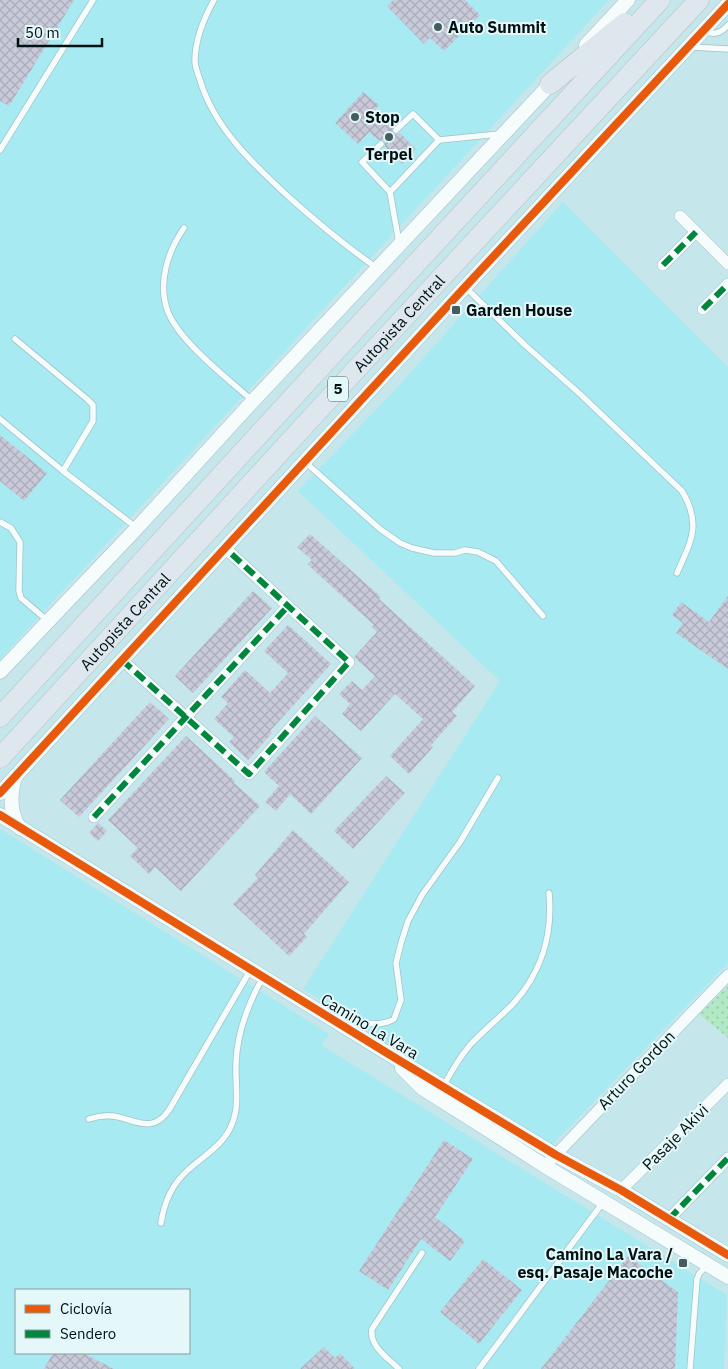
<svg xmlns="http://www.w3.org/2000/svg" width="728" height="1369" font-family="'IBM Plex Sans',sans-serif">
	<defs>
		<pattern id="grass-dots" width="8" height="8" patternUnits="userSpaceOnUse" patternTransform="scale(1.25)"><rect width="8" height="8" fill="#b2e9c4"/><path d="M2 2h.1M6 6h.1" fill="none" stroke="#97c7a8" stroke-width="1.8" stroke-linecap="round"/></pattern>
		<pattern id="building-cross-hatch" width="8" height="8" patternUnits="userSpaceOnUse" patternTransform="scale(1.25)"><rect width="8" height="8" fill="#c8c9d9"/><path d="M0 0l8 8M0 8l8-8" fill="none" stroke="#aaacb9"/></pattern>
	</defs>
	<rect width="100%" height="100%" fill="#c5e6ea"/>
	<!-- built -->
	<g fill="#a8eaf2" fill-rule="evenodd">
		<path d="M0,0H609L0,659Z"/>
		<path d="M563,202L728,367V963L550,1147L303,989L500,681L298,491L395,390Z"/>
		<path d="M0,829L329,1034L321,1045L727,1295L724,1369H0ZM16,1290H189V1353H16Z"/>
	</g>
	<!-- grass -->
	<path fill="url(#grass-dots)" d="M728,986V1038L699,1014Z"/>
	<!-- building -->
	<g fill="url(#building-cross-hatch)">
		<path d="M0,0H74L9,106L0,101Z"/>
		<path d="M393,0H465L480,15L444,51L430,38L424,44L387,6Z"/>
		<path d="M363,92L379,105L375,109L393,127L392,133L395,135L400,133L416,149L402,164L385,147V142L383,140H378L369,132L358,144L335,123Z"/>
		<path d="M0,435L47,473L24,501L0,481Z"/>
		<path d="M310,534L381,597L379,599L475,686L452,712L457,716L431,745L433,747L409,774L390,756L423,719L395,694L361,731L342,714L350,704L339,694L352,681L362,690L375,676L354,657L377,632L372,627L374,625L307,564L312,560L297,547Z"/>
		<path d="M253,591L272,608L193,693L175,676Z"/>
		<path d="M728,596V669L676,633L683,623L672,615L681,602L709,622Z"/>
		<path d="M288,625L331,664L270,731L272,733L248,760L229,742L234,737L214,719L228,703L221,697L245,670L270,693L288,673L264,651Z"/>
		<path d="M150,702L169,719L79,817L60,800Z"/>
		<path d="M315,716L362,758L311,814L290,794L276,811L265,802L279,786L264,772Z"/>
		<path d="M186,736L235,781L234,783L260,806L181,891L155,867L149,874L130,856L138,848L108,820Z"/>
		<path d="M386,776L405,793L353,849L334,831Z"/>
		<path d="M98,823L107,831L98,841L89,833Z"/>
		<path d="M293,830L349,882L304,934L307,937L289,956L233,904L258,878L255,875Z"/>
		<path d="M444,1140L473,1159L435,1217L465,1241L450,1261L421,1239L388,1290L359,1271Z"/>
		<path d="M628,1256L678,1292L675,1369H541Z"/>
		<path d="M483,1259L522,1290L479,1344L440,1312Z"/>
		<path d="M324,1347L335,1358L340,1353L355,1369H300Z"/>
		<path d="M53,1353H83L114,1369H44Z"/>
	</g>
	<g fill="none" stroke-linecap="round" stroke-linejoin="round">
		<!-- service casing -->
		<g stroke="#9fc3c8" stroke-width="7">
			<g id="service">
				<path d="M214,0C204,18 195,40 195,61C195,67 198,74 200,80C214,128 255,166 291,199C319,224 347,247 377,268"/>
				<path d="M703,31C714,35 720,34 728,25"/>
				<path d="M691,47L728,49"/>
				<path d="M396,130L413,114L439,140"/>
				<path d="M381,144L362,162L390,192"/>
				<path d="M0,150L93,0"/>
				<path d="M184,228C168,251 157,283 168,312C180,342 228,379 253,401"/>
				<path d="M399,243L390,192L439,140L499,134"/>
				<path d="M465,287L526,346L580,394L682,491C702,525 691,541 677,573"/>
				<path d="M15,339L87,399L93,405V421L63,471"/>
				<path d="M0,419L63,471L137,528"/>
				<path d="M304,461L380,529L400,543L412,548L434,553H455L465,550L478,552L496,561L543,616"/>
				<path d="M0,522L11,528L20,542L19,591L21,598L48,621"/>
				<path d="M344,1025C362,1019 378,1029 394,1019L401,1000L396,963L401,943L408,921L422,895L460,842L498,778"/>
				<path d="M443,1087C451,1072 459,1058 470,1045C483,1031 498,1019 512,1005C541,974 553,935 549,893"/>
				<path d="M89,1119C97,1116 104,1115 113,1116C135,1119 152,1135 169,1110L251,969"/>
				<path d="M161,1223C164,1203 172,1184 188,1170C203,1156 224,1145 232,1124C240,1105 235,1083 236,1063C237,1032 248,1004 263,977"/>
				<path d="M399,1369C388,1358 369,1346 372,1329L422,1253"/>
				<path d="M479,1369L604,1201"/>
				<path d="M690,1369L697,1279L699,1274L707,1265"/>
			</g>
		</g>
		<!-- minor casing -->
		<g stroke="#9fc3c8" stroke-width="12">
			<g id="minor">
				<path d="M680,216L728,264"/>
				<path d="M663,265L696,232"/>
				<path d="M703,309L728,284"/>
				<path d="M122,660L249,774L349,662L225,548"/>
				<path d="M94,817L288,606"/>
				<path d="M545,1166L728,975"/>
				<path d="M621,1190L728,1084"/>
				<path d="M669,1219L728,1158"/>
			</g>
		</g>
		<!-- tertiary casing -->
		<g stroke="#9fc3c8" stroke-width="15">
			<g id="tertiary">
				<path d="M586,45L628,0"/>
				<path d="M0,672L137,528L253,401L556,78"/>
				<path d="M15,777C10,795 9,813 20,828"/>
				<path d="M0,793L465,287L728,4"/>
				<path d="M0,815L387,1053L556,1155L621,1190L728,1255"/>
				<path d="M402,1068L422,1088L545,1166L728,1277"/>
			</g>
		</g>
		<!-- motorway casing -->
		<g stroke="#b3c2c4" stroke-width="21">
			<g id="motorway">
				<path d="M550,84L625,23"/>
				<path d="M0,717L351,334L660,0"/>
				<path id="s1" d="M0,758L325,403L699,0"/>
			</g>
		</g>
		<!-- service -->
		<use href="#service" stroke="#f6fbfc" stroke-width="5.5"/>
		<!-- minor -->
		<use href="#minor" stroke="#f6fbfc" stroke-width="11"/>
		<!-- tertiary -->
		<use href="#tertiary" stroke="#f6fbfc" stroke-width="14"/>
		<!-- motorway -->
		<use href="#motorway" stroke="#dee7ee" stroke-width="20"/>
		<!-- quiet -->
		<g stroke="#00873e" stroke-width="6" stroke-dasharray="12 6" stroke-linecap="butt">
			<path d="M663,265L696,232"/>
			<path d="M703,309L728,284"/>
			<path d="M122,660L249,774L349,662L225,548"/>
			<path d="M94,817L288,606"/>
			<path d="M669,1219L728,1158"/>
		</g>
		<!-- cycleway casing -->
		<g stroke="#e4f7f9" stroke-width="11">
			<g id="cycleway">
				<path d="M0,793L465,287L728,4"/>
				<path d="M0,815L387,1053L556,1155L621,1190L728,1255"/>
			</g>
		</g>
		<!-- cycleway -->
		<use href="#cycleway" stroke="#e8590c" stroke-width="8"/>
	</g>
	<!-- markers -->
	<g fill="#455c5e" stroke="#e4f7f9" stroke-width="2">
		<circle cx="438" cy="27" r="5"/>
		<circle cx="355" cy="117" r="5"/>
		<circle cx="389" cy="137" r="5"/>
		<rect x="451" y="305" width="10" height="10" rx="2.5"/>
		<rect x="678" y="1258" width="10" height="10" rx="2.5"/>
	</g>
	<g text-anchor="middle" stroke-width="4" stroke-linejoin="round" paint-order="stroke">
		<!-- shield labels -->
		<rect fill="#e4f7f9" stroke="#445658" stroke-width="1" x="328" y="376.5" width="20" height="25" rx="4"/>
		<g font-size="15" font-weight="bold" fill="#001113">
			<text x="338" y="394">5</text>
		</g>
		<!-- poi labels -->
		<g font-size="16" font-weight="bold" fill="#001113" stroke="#e4f7f9" text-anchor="start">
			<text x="448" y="33">Auto Summit</text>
			<text x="365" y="123">Stop</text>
			<text x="389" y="160" text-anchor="middle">Terpel</text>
			<text x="466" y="316">Garden House</text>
			<text x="673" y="1260" text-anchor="end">Camino La Vara /<tspan x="673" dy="18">esq. Pasaje Macoche</tspan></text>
		</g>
		<!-- street labels -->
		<g font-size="16" fill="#001113" stroke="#e4f7f9">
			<text dy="6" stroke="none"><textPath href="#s1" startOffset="590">Autopista Central</textPath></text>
			<text dy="6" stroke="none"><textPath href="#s1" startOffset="185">Autopista Central</textPath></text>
			<text transform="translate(370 1026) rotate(31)" y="6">Camino La Vara</text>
			<text transform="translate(636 1070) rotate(-46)" y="6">Arturo Gordon</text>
			<text transform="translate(675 1137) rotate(-45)" y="6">Pasaje Akivi</text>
		</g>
	</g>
	<!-- legend -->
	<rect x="15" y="1289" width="175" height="65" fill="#e4f7f9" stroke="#899b9d"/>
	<rect x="25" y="1305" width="25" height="8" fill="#e8590c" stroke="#899b9d"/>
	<text x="60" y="1314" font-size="15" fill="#001113">Ciclovía</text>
	<rect x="25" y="1330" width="25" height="8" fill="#00873e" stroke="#899b9d"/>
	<text x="60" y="1339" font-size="15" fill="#001113">Sendero</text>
	<!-- scale -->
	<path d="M18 38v8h84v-8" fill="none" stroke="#001113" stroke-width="2.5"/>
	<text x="25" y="38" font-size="15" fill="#001113" stroke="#e4f7f9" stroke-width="4" paint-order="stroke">50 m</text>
</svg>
